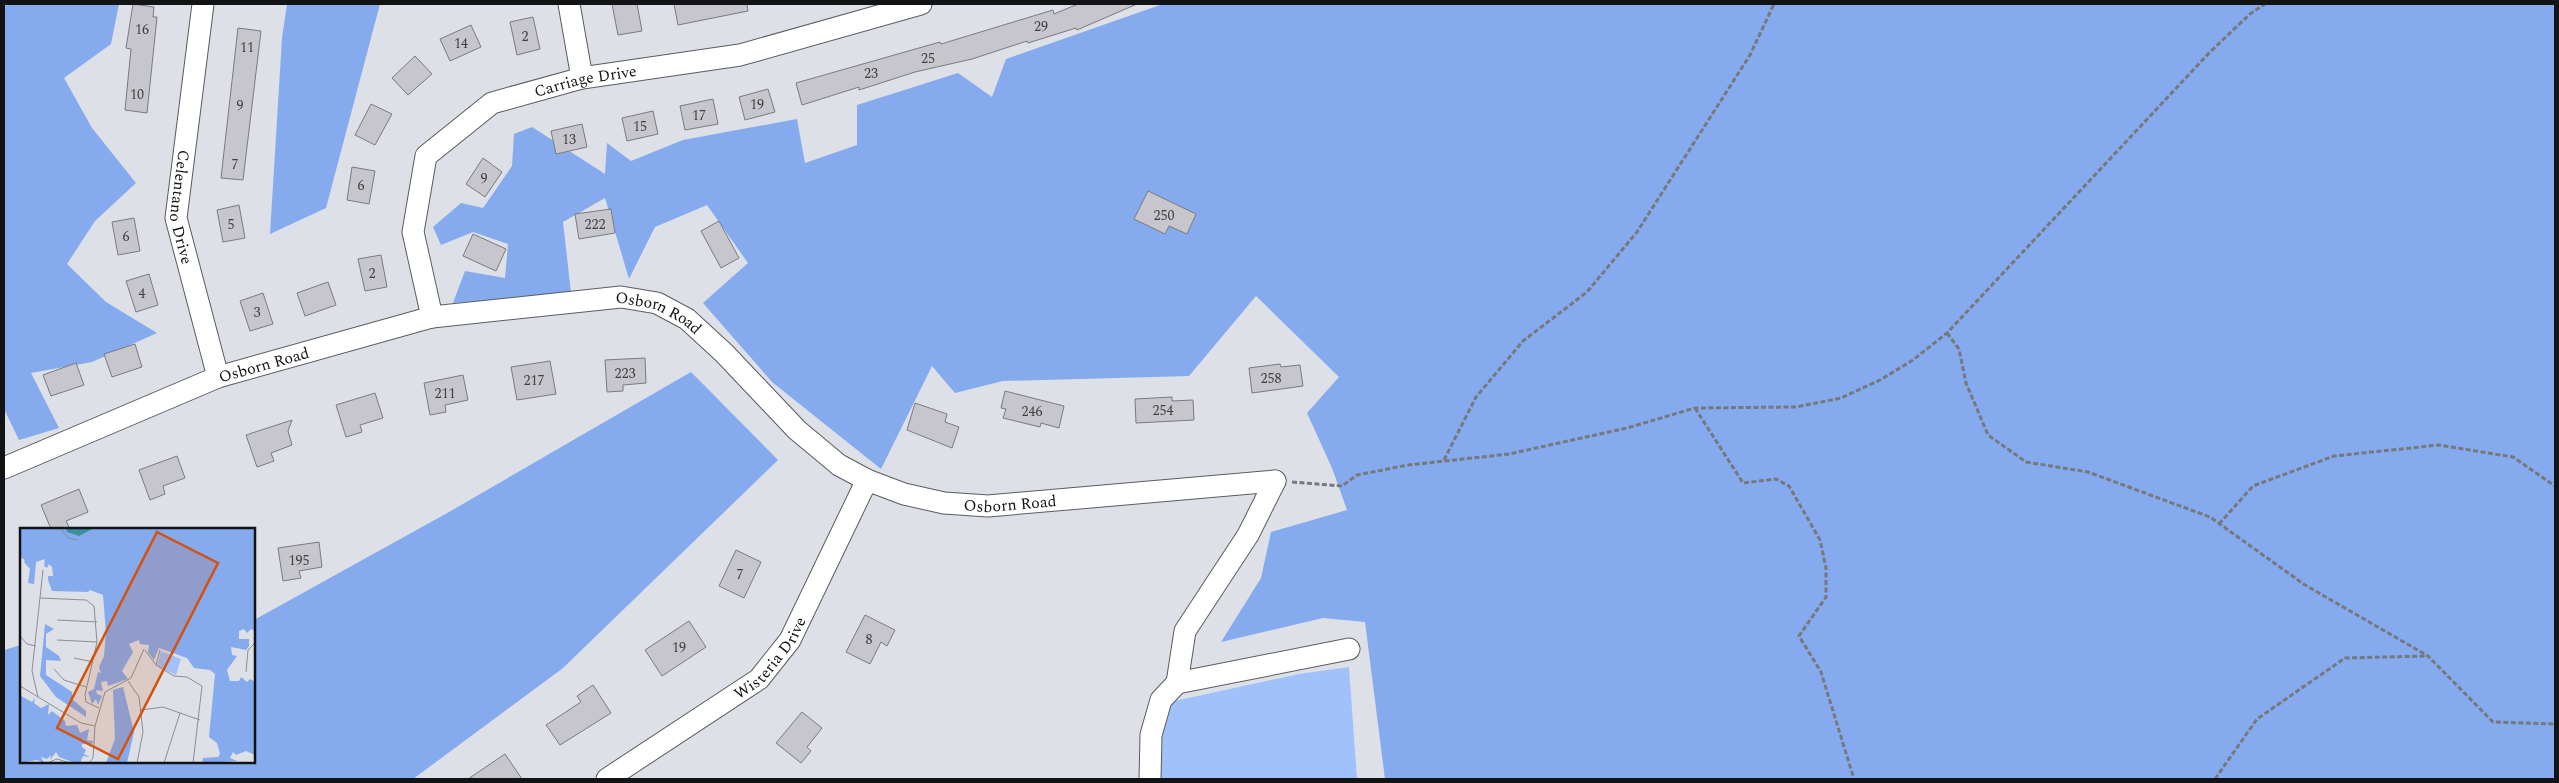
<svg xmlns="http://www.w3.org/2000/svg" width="2559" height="783" font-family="Spectral,serif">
	<rect width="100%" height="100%" fill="#dde0e6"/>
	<!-- green -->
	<path fill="#a1c1fb" d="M1349,667L1357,779H1159L1160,717L1170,702L1299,674Z"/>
	<!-- forest -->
	<g fill="#85aaee">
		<path d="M4,4H119L111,44L64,78L92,128L136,183L95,221L67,264L106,302L157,333L92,362L31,373L59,428L19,440L4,409Z"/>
		<path d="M287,4H380L326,208L270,234L282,38Z"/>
		<path d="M1163,4H2555V779H1385L1365,622L1323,618L1221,642L1261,578L1271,532L1347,510L1332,468L1307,413L1339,377L1256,296L1189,376L1003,381L955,393L932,366L881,469L772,382L703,303L748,263L707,205L655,227L629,279L605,198L563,222L571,293L453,303L465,271L505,278L508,244L473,232L441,245L433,227L461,203L483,208L512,166L514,134L532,127L605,174L607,143L631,161L683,140L797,119L805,163L857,145V105L958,73L992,97L1006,59Z"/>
		<path d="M691,372L778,460L563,668L413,779H4V650L21,645V762H254V620L449,512Z"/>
	</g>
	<!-- building -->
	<g fill="#c6c6cc" stroke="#7a7a80">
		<path d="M133,4L154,7L153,17H157L147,113L125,110L131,49L126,48Z"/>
		<path d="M612,4H637L642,31L618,35Z"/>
		<path d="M674,4H747L748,11L678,25Z"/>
		<path d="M1078,4H1137L1077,30L1076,28L1028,43L1027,41L972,59L915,72L859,90V87L802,105L796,83L940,42L941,44L1053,10L1054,14Z"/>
		<path d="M533,17L540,49L517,55L510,22Z"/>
		<path d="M471,25L481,47L450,61L440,39Z"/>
		<path d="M238,28L261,31L243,180L221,178Z"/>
		<path d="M415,56L432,74L408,95L392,78Z"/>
		<path d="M768,89L775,112L745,120L739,97Z"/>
		<path d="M713,99L718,124L685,130L680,106Z"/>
		<path d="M371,104L392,114L375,145L355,135Z"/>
		<path d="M653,111L658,134L627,141L622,118Z"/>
		<path d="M582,124L587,147L556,154L551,131Z"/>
		<path d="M483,158L502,172L485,197L466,184Z"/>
		<path d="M352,167L375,171L369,204L347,200Z"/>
		<path d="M1148,191L1196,214L1187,234L1169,226L1165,234L1134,219Z"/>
		<path d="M239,205L245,238L223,242L217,210Z"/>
		<path d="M611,209L615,233L579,239L575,214Z"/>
		<path d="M134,218L140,251L118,255L112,222Z"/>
		<path d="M719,221L739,258L721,268L701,231Z"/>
		<path d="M473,234L506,249L496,271L463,256Z"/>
		<path d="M381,255L387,287L365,291L358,259Z"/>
		<path d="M149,274L158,305L136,312L126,281Z"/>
		<path d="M328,282L336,305L305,316L297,293Z"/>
		<path d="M263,293L273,324L250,331L240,301Z"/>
		<path d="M135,344L142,367L112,377L104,354Z"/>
		<path d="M645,358L646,383L623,385V391L607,392L605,360Z"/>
		<path d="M550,361L556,394L517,400L511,367Z"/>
		<path d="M76,363L84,385L51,396L43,375Z"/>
		<path d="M1280,364L1281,367L1300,365L1303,386L1252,393L1249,368Z"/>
		<path d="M463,375L468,400L445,405L446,412L430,415L424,383Z"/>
		<path d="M1005,391L1064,406L1059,428L1041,423L1040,427L1003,418L1006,409L1001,408Z"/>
		<path d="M375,393L383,418L360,425L362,432L346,437L336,405Z"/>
		<path d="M1172,397V401L1193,400L1194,420L1136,423L1135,399Z"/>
		<path d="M915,403L947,414L945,422L959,427L952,448L907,430Z"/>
		<path d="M292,420L288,431L292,445L271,453L274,461L257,467L246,435Z"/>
		<path d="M177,456L185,478L163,486L165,494L150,500L139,470Z"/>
		<path d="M79,489L88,512L66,521L70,529H51L41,505Z"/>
		<path d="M319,542L322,567L299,571L301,578L283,581L278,548Z"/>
		<path d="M736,550L761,562L744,598L719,586Z"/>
		<path d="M865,615L895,630L887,646L881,642L870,664L846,652Z"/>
		<path d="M689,621L706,647L662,676L645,650Z"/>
		<path d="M593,685L611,713L560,745L546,725L581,702L577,696Z"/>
		<path d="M802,712L822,728L807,747L811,751L801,763L776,743Z"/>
		<path d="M505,754L522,779H468Z"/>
	</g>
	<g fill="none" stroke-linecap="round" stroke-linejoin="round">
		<!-- minor casing -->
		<g stroke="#595c61" stroke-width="23">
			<g id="minor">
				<path id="s1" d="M203,4L176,218L218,377"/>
				<path d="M569,4L582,78"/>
				<path id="s2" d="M432,317L413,232L426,156L492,103L582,78L740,55L921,4"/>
				<path id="s3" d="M4,468L218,377L432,317L621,297L657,303L687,319L724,353L797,430L839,465L867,480L904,494L944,503L988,506L1275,481"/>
				<path d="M1275,481L1248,535L1185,631L1177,683L1349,649"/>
				<path id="s4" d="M607,779L759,679L790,640L867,480"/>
				<path d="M1150,779L1151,735L1161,700L1177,683"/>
			</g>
		</g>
		<!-- path -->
		<g stroke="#76787c" stroke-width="3" stroke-dasharray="5 2.5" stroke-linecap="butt">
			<path d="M1947,333L1959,349L1966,383L1988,435L2026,462L2088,472L2210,517L2305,585L2428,656L2493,722L2555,724"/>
			<path d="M1695,408L1743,483L1776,479L1789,486L1820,540L1826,568V597L1799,636L1821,672L1854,779"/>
			<path d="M1444,460L1476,397L1523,341L1587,292L1637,232L1750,55L1774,4"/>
			<path d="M1292,482L1342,486L1357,475L1408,465L1509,454L1627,428L1695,408L1796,407L1841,398L1880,380L1913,360L1947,333L2210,52L2250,14L2265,4"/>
			<path d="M2219,524L2253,486L2334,456L2439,445L2513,457L2555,486"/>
			<path d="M2215,779L2257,719L2345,658L2427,656"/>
		</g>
		<!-- minor -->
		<use href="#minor" stroke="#fff" stroke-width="21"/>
	</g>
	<g text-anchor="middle" stroke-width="4" stroke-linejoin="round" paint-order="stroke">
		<!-- number labels -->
		<g font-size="14" fill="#3f4043">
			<text x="1041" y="31">29</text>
			<text x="142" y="34">16</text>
			<text x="525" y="41">2</text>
			<text x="461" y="48">14</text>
			<text x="247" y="52">11</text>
			<text x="928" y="63">25</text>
			<text x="871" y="78">23</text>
			<text x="137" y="99">10</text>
			<text x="757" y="109">19</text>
			<text x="240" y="110">9</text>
			<text x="699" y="120">17</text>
			<text x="640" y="131">15</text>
			<text x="569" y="144">13</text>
			<text x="235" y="169">7</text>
			<text x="484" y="183">9</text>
			<text x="361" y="190">6</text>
			<text x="1164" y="220">250</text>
			<text x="231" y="229">5</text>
			<text x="595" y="229">222</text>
			<text x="126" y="241">6</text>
			<text x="372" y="278">2</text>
			<text x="142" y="298">4</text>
			<text x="257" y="317">3</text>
			<text x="625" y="378">223</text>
			<text x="1271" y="383">258</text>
			<text x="534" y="385">217</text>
			<text x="445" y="398">211</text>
			<text x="1163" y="415">254</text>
			<text x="1032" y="416">246</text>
			<text x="299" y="565">195</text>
			<text x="740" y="579">7</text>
			<text x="869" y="644">8</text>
			<text x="679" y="652">19</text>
		</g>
		<!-- street labels -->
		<g font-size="16" fill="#121315" stroke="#dde0e6">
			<text dy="6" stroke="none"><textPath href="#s2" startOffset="345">Carriage Drive</textPath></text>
			<text dy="6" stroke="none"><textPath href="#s1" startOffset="205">Celentano Drive</textPath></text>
			<text dy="6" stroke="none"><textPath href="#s3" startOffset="686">Osborn Road</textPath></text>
			<text dy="6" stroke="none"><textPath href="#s3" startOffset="280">Osborn Road</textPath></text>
			<text dy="6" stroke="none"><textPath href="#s3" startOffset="1105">Osborn Road</textPath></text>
			<text dy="6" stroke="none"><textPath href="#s4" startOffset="205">Wisteria Drive</textPath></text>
		</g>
	</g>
	<!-- overview -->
	<g transform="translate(20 528)">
		<rect width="235" height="235" fill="#dde0e6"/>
		<path d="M141,123L161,131L156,147L137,138Z" fill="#a1c1fb"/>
		<path d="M0,0H235V103L231,101L227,105L224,101L219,103V111H229V118L226,122L211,119L212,127L217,128L207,142L210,153H219L221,149L227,154L230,151L235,154V227L226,223L216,227L213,224L210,230L217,233L182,235L183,230L198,229L200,226L197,215L189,209L195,146L190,142L174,140L167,130L139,120L134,132L128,124L129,117L120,116L119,112L109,116L113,124L102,143L108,151L88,158L87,153L81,154L83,163L76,162L77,166L82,168L78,177L76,171L72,176L68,164L74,161L78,144L81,145L79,139L84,128L86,105L83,67L70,62L68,64L32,63L28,52V48H33L32,39L29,36L27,40L24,38L25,31L16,34L14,56L8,55L10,41L4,34L5,32L0,29ZM25,96L34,101L26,106V119L39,128L41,133L26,132V147L52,164V171L66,183V189L36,169L20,148ZM103,159L114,204L107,235H86L95,211L93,162ZM1,168L12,174L15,170L14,175L21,180L29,176L28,187L32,183L45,193L46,198L57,197L60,205L69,201L67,212L73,213L72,216H62V219L66,222L64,226L70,229L63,228L60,235H55L39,229L36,224L30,232L31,227L27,231L21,229L24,235L17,232L0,235Z" fill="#85aaee"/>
		<path d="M46,0H74L59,8L47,4Z" fill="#37919e"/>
		<path fill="none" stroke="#8c8e92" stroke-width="1" d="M40,0L48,10L57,12M0,45V70M20,70L66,72L74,78L77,114L65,167L66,174L79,180M37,92L77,94M0,108L7,116L16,118M37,112L77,114M125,122L136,137L140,122M54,130L73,134M136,137L154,148L167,149L182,158L173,235M34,141L44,152L66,159M226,144L228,122L235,115M108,153L119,169L123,204L117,235M0,158L61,195L75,198M18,169L12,143L23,42M121,182L143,179L180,192M27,235L37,231L50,235M69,235L73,230L75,198L85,164L111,150L124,121M144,235L160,185"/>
		<path fill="#d3520d" fill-opacity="0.15" stroke="#d3520d" stroke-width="2.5" d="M137,4L198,35L98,231L37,200Z"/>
		<rect width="235" height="235" fill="none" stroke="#121315" stroke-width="2.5"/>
	</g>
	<!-- border -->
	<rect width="2559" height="783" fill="none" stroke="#121315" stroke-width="10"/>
</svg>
